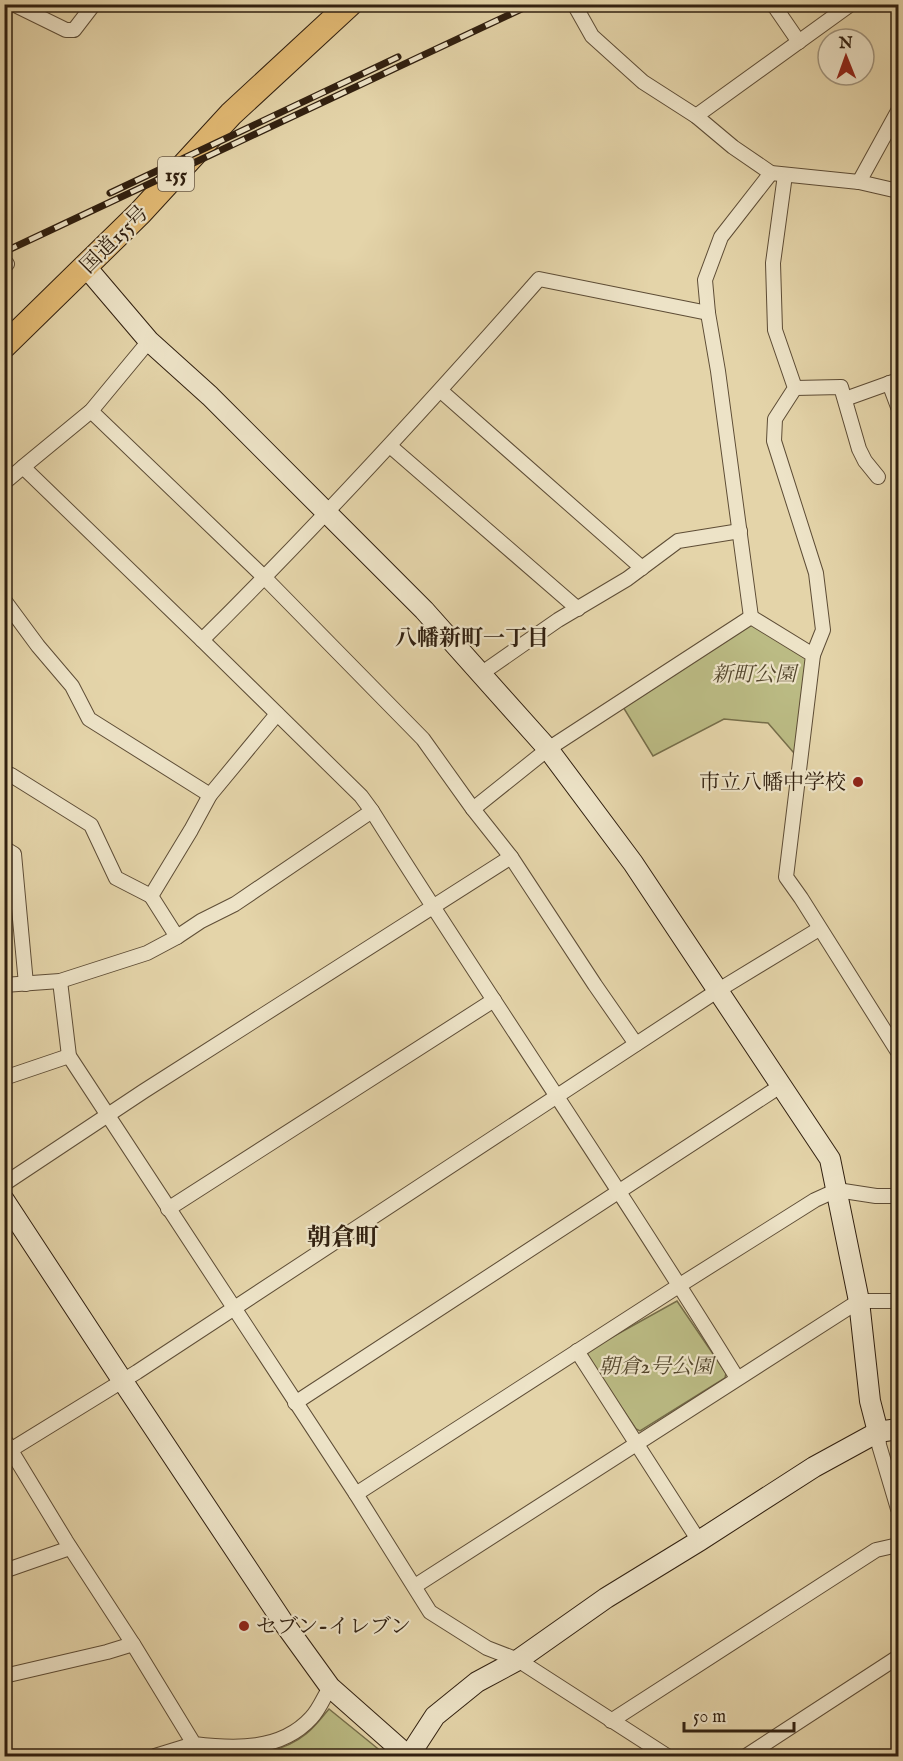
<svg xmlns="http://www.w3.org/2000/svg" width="903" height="1761" font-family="'IM FELL English','Noto Serif JP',serif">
	<rect width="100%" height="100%" fill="#e4d4a9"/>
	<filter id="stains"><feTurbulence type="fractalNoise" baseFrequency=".00333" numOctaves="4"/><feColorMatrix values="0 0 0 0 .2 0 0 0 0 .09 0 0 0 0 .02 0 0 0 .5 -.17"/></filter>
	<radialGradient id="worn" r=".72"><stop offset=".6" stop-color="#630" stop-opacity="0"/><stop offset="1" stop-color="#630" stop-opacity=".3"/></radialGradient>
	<!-- green -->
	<g fill="#bbbb84" stroke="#766e4a" stroke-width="1.5">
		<path d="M751,617L813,655L800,760L768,723L724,719L653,756L620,702Z"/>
		<path d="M677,1301L726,1373L725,1378L640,1431L636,1429L588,1358L587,1351Z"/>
		<path d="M329,1709L382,1752V1756H228C255,1755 284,1752 306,1734C315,1727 322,1717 329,1709Z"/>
	</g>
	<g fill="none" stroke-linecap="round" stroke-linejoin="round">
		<!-- street casing -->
		<g stroke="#5e4d36" stroke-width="16">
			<g id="street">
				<path d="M13,4L66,30H74L94,4"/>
				<path d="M574,4L592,36L643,82L696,116L733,147L771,173L859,182L898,191"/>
				<path d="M771,4L775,7L799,42"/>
				<path d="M696,116L851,4"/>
				<path d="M785,175L773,263L775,330L795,388L775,419L774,441L816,573L823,630L813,655"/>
				<path d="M859,182L898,111"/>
				<path d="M4,265L7,264"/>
				<path d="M149,341L91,411L23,467L202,640L361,796L372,811C492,1002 620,1187 737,1378"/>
				<path d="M889,383L898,407"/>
				<path d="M795,388L841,387L859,449L865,461L878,477"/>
				<path d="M441,391L642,568"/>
				<path d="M845,399L898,380"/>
				<path d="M91,411L265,578L423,739L473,809L511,857L595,985L636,1044"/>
				<path d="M390,446L578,609"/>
				<path d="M4,483L23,467"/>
				<path d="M4,600L38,646L72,686L89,719L210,795"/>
				<path d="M751,617L813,655L786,877L801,898L898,1052"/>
				<path d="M751,617L718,371L708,313L705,280L721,237L771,173"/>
				<path d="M202,640C319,524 430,403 539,279L708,313"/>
				<path d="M482,673L558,620L627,579L678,541L740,531"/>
				<path d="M11,775L91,825L116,878L151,896"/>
				<path d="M473,809L548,749L751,617"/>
				<path d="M4,848L14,854L26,984"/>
				<path d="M177,937L151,896L191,830L210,795L277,714"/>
				<path d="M60,981L69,1056L356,1494L430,1612L487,1648L518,1660L667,1756"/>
				<path d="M4,985L60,981L147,953L177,937L201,921L235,904L372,811"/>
				<path d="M4,1078L69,1056"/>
				<path d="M4,1184L144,1091L511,857"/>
				<path d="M168,1209L494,1000"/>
				<path d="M577,1351L699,1541"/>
				<path d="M295,1403L782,1085"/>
				<path d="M878,1432L879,1445L898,1509"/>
				<path d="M4,1439L66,1541L133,1644L194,1744C234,1749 281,1751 311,1718C319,1710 324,1697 330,1687"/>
				<path d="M4,1454L137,1372L717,991L819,929"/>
				<path d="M356,1494L680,1285L815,1200L837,1190L876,1196H898"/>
				<path d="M4,1571L70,1548"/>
				<path d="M415,1586L859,1301H898"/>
				<path d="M4,1676L107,1652L133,1644"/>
				<path d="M611,1721L876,1550L898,1545"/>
				<path d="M155,1756L194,1744"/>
				<path d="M746,1756L898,1657"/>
			</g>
		</g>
		<!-- secondary casing -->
		<g stroke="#312010" stroke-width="22">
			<g id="secondary">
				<path d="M86,267L149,341L210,396L424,610L548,749L633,863L830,1159L859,1301L870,1401L878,1432"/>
				<path d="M4,1200L122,1380L283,1622L330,1687L408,1756"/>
				<path d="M409,1756L435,1716L477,1682L518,1660L606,1598L699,1541L814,1467L878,1432L898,1429"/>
			</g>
		</g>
		<!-- highway casing -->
		<g stroke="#312010" stroke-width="26">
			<path id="highway" d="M4,346L140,213L231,114L350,4"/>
		</g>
		<!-- street -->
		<use href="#street" stroke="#ede3c7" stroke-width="14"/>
		<!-- secondary -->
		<use href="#secondary" stroke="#ede3c7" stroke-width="20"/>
		<!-- highway -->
		<use href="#highway" stroke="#e2ba74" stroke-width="24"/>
		<!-- rail casing -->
		<g stroke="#312010" stroke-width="7">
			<g id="rail">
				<path d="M110,193L398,57"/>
				<path d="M4,252L532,4"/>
			</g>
		</g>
		<!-- rail -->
		<use href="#rail" stroke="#ede3c7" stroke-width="4.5" stroke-dasharray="14" stroke-linecap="butt"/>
	</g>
	<!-- markers -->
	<g fill="#8f2418" stroke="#ede3c7" stroke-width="2">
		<circle cx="858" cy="782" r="6"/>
		<circle cx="244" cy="1626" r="6"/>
	</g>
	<g text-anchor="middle" stroke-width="4.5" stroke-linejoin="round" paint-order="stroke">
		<!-- shield labels -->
		<rect fill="#ede3c7" stroke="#695a47" stroke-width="1.5" x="158" y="157" width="36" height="34" rx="4.5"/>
		<g font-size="20" font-weight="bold" fill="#312010">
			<text x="176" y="181">155</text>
		</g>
		<!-- street labels -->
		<g font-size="21" fill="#312010" stroke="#ede3c7">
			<text transform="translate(114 239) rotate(-45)" y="7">国道155号</text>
		</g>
		<!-- park labels -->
		<g font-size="21" font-style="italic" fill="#54472d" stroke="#ede3c7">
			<text x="754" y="681">新町公園</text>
			<text x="656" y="1373">朝倉2号公園</text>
		</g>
		<!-- poi labels -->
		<g font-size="21" fill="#312010" stroke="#ede3c7" text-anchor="end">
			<text x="846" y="789">市立八幡中学校</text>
			<text x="256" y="1633" text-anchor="start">セブン-イレブン</text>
		</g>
		<!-- neighbourhood labels -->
		<g font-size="22" font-weight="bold" fill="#312010" stroke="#ede3c7">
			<text x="472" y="645">八幡新町一丁目</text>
		</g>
		<!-- quarter labels -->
		<g font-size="24" font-weight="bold" fill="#312010" stroke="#ede3c7">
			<text x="343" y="1245">朝倉町</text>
		</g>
	</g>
	<!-- margin -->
	<rect width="903" height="1761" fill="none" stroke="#e4d4a9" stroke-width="24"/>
	<rect x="6" y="6" width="891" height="1749" fill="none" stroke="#312010" stroke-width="3"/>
	<rect x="12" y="12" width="879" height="1737" fill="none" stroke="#312010" stroke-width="1.5"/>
	<!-- north arrow -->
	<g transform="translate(846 57) rotate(359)"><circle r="28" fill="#ede3c7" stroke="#a2957e" stroke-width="1.5"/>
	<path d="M0-4.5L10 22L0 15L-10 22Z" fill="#8f2418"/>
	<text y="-9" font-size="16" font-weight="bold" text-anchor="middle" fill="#312010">N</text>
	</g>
	<!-- scale -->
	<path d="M684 1722v9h110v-9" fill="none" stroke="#312010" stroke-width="3"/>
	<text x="693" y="1722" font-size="18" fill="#312010" stroke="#ede3c7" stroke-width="4.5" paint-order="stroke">50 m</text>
	<rect width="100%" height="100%" filter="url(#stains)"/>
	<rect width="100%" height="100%" fill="url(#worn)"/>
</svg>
